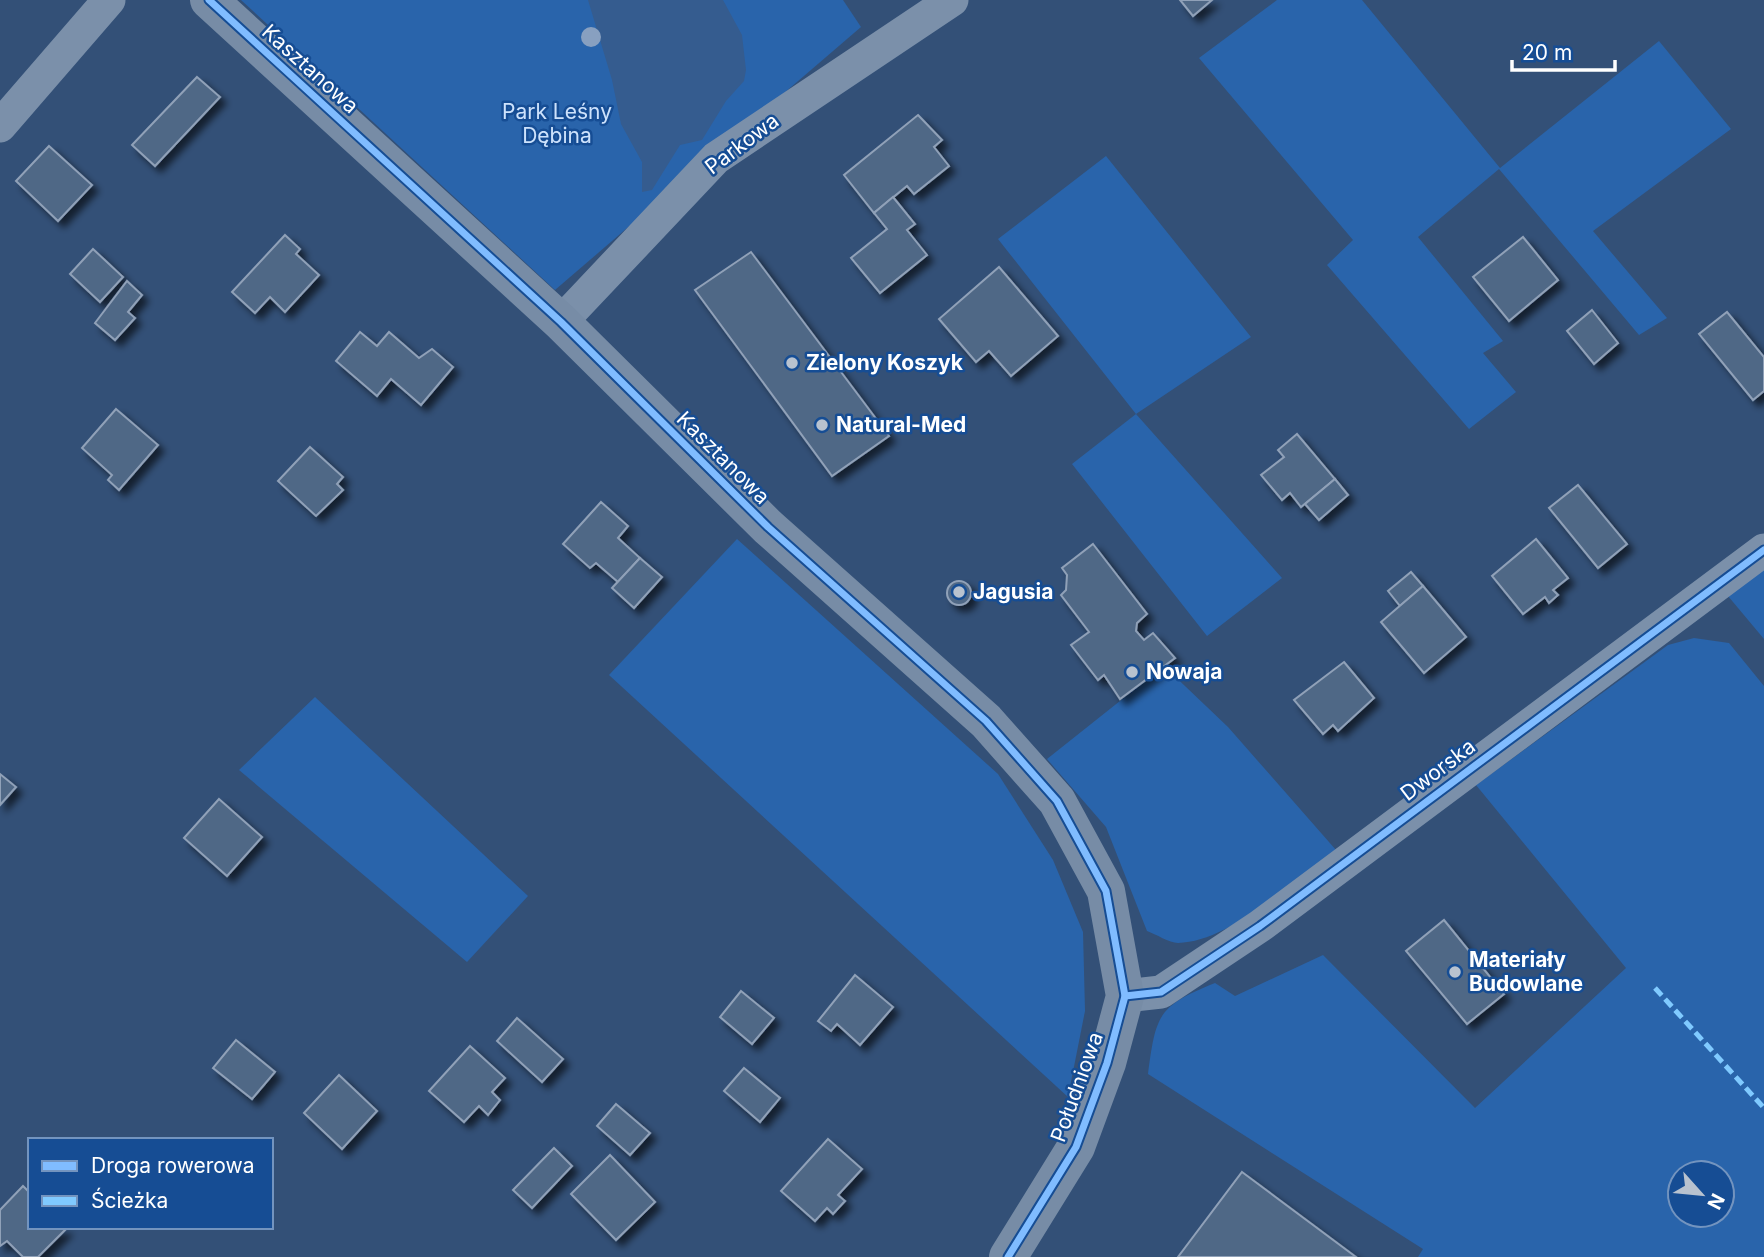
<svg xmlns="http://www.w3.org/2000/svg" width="1764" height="1257" font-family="Inter,sans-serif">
	<defs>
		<filter id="shadow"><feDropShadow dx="6" dy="6" stdDeviation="3.5" flood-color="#0009"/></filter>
	</defs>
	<rect width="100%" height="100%" fill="#335077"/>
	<!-- green -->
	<g fill="#2964ab" fill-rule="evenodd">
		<path d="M241,0H843L861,27L555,290Z"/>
		<path d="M1277,0H1362L1500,168L1659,41L1731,129L1593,231L1667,318L1639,335L1499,169L1418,237L1503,341L1483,353L1516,392L1469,429L1327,265L1353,240L1199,58Z"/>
		<path d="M1106,156L1251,337L1136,414L1282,578L1207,636L1072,464L1136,414L998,239Z"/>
		<path d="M737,539L998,774L1053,860L1083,932L1085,1011L1068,1097L609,675Z"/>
		<path d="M1764,569V639L1728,596Z"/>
		<path d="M1694,638L1729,643L1764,686V1257H1418L1423,1249L1148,1074C1156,1014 1158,1006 1215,983L1235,996L1323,955L1475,1108L1626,968L1476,785L1668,645ZM1680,1173H1722V1215H1680Z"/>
		<path d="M1164,666L1228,727L1336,850C1295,880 1230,942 1178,943C1169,943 1156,934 1147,931L1106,827L1047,759Z"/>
		<path d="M315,697L528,896L467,962L239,770Z"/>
	</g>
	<!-- water -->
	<path fill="#355c8f" d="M588,0H723L742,35L746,70L744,81L726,101L702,140L680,145L652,190L642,192V162L621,124L612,80Z"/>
	<!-- building -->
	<g fill="#506886" stroke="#90a1b8" stroke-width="2" filter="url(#shadow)">
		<path d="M1180,0H1212L1193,16Z"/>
		<path d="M197,77L220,97L155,166L132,145Z"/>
		<path d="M918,115L942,140L934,147L949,166L914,194L907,186L874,213L844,175Z"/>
		<path d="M49,146L92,185L58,221L16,181Z"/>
		<path d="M893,197L915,224L907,230L927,255L880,293L851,258L887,229L874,213Z"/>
		<path d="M285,235L300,249L296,254L319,275L285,312L270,297L255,313L232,292Z"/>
		<path d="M1523,237L1558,280L1509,321L1473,277Z"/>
		<path d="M93,249L123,277L100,302L70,274Z"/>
		<path d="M751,252L889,436L832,476L695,290Z"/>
		<path d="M999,267L1058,336L1011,376L989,351L976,362L939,319Z"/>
		<path d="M127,281L142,295L128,312L135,318L115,340L95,323Z"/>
		<path d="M1592,310L1618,343L1594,364L1567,331Z"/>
		<path d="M1727,312L1764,357V391L1753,400L1699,334Z"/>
		<path d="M360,332L377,346L389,332L419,358L432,349L453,367L421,405L391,379L377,396L336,361Z"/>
		<path d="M116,409L158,445L119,490L108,480L112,475L82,448Z"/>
		<path d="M1297,434L1335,479L1301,507L1290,493L1282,500L1261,475L1284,457L1278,450Z"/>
		<path d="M310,447L343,477L337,484L343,490L316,516L278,481Z"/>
		<path d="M1335,479L1348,495L1319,520L1305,504Z"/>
		<path d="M1578,485L1627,544L1598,568L1549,508Z"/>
		<path d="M601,502L628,526L618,538L640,558L618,582L596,563L590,568L563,544Z"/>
		<path d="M1536,539L1568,578L1553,590L1558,595L1549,603L1545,597L1523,614L1492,576Z"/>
		<path d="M1093,544L1147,614L1137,623L1136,631L1144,640L1153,633L1175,658L1120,699L1104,675L1098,680L1071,645L1089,632L1061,595L1066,590L1067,575L1062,568Z"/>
		<path d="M640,558L662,577L634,608L612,588Z"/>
		<path d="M1411,572L1423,586L1400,606L1388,591Z"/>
		<circle cx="959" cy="593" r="12"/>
		<path d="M1423,586L1466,637L1424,673L1381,622Z"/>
		<path d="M1344,662L1374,698L1338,731L1333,725L1323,734L1294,700Z"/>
		<path d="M0,774L16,787L0,805Z"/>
		<path d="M219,799L262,837L227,876L184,838Z"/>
		<path d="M1444,920L1504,994L1467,1024L1406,951Z"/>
		<path d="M855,975L893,1007L860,1045L837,1024L831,1031L818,1021Z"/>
		<path d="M741,991L774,1018L752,1044L720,1017Z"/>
		<path d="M517,1018L563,1059L542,1082L497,1041Z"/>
		<path d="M236,1040L275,1072L252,1099L213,1068Z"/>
		<path d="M470,1046L505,1078L492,1092L500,1100L488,1115L479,1106L464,1122L429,1091Z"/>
		<path d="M744,1068L780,1098L760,1122L724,1091Z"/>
		<path d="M339,1075L377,1111L342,1149L304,1113Z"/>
		<path d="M616,1104L650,1133L630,1155L597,1126Z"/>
		<path d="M828,1139L862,1169L838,1195L845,1201L833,1214L827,1208L815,1221L781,1191Z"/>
		<path d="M554,1148L572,1166L532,1208L513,1190Z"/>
		<path d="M610,1155L655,1202L616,1240L571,1194Z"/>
		<path d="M1242,1172L1356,1257H1178Z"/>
		<path d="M23,1186L30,1193V1227L66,1229L38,1257H23L7,1241L0,1246V1210Z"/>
	</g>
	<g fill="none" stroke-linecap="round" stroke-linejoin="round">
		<!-- street -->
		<g stroke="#7b90aa" stroke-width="33">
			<path d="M0,126L109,0"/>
			<path d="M561,322L716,158L952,0"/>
			<path d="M1125,996L1161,992L1260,926L1764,550"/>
		</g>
		<!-- secondary -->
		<path stroke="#778ca6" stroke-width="38" d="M209,0L561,322L768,527L986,721L1057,801L1106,891L1125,996L1107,1063L1076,1147L1008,1257"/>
		<!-- quiet -->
		<path stroke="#80caff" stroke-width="5" stroke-dasharray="10 5" stroke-linecap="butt" d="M1655,988L1764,1108"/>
		<!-- cycleway casing -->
		<g stroke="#164d94" stroke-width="11">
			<g id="cycleway">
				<path d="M209,0L561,322L768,527L986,721L1057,801L1106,891L1125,996L1107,1063L1076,1147L1008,1257"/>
				<path d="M1125,996L1161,992L1260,926L1764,550"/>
			</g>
		</g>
		<!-- cycleway -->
		<use href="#cycleway" stroke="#80bcff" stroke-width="7"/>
	</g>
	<!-- trees -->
	<circle fill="#88a0c0" cx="591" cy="37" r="10"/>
	<!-- markers -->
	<g fill="#b8c2cf" stroke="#164d94" stroke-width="2.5">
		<circle cx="792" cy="363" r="7"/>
		<circle cx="822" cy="425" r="7"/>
		<circle cx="959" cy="592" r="7"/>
		<circle cx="1132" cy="672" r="7"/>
		<circle cx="1455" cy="972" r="7"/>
	</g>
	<g text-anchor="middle" stroke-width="5" stroke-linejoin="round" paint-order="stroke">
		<!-- street labels -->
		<g font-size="21" fill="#fff" stroke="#164d94">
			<text transform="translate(310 69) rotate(42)" y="7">Kasztanowa</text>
			<text transform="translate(742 144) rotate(-37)" y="7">Parkowa</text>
			<text transform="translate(723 458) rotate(45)" y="7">Kasztanowa</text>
			<text transform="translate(1438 770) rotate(-37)" y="7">Dworska</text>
			<text transform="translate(1077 1087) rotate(-70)" y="7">Południowa</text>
		</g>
		<!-- park labels -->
		<g font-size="21" fill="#cde2fc" stroke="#164d94">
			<text x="557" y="119">Park Leśny<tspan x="557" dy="24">Dębina</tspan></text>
		</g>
		<!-- poi labels -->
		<g font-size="21" font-weight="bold" fill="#fff" stroke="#164d94" text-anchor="start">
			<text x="806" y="370">Zielony Koszyk</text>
			<text x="836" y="432">Natural-Med</text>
			<text x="973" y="599">Jagusia</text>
			<text x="1146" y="679">Nowaja</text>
			<text x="1469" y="967">Materiały<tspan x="1469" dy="24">Budowlane</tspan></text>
		</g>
	</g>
	<!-- legend -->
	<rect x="28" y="1138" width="245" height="91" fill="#164d94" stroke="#7394bf" stroke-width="2"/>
	<rect x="42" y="1161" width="35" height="10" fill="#80bcff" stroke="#7394bf" stroke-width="2"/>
	<text x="91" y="1173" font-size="21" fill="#ffffff">Droga rowerowa</text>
	<rect x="42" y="1196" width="35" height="10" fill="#80caff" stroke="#7394bf" stroke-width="2"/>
	<text x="91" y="1208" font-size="21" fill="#ffffff">Ścieżka</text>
	<!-- north arrow -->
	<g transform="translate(1701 1194) rotate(117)"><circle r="33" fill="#164d94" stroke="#7394bf" stroke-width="2"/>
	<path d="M0-5L12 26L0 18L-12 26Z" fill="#b8c2cf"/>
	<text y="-10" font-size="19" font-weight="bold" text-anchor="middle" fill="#ffffff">N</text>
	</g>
	<!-- scale -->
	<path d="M1512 60v10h103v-10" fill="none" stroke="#ffffff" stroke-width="3.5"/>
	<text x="1522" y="60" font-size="21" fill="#ffffff" stroke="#164d94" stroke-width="5" paint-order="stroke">20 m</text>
</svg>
